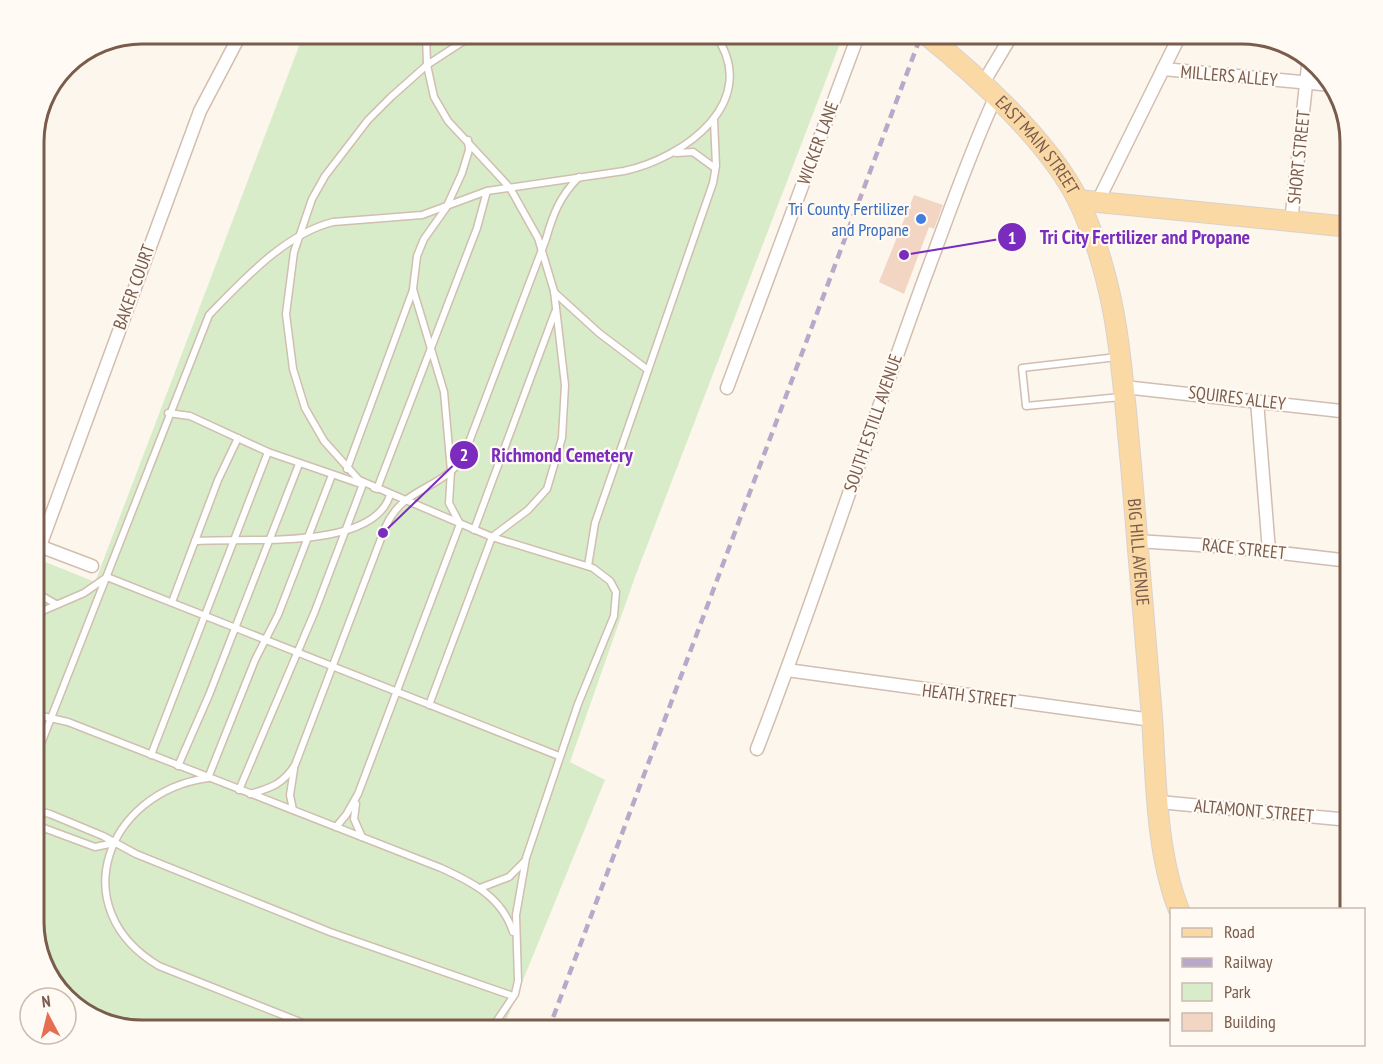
<svg xmlns="http://www.w3.org/2000/svg" width="1383" height="1064" font-family="'PT Sans Narrow',sans-serif">
	<rect width="100%" height="100%" fill="#fdf6ec"/>
	<!-- green -->
	<path fill="#d8ecc9" d="M304,33H844L635,577L570,762L605,780L502,1031H141L75,1008L44,971L33,930V557L95,582Z"/>
	<!-- building -->
	<path fill="#f3d5c3" d="M914,195L943,205L934,229L929,227L904,294L879,282Z"/>
	<g fill="none" stroke-linecap="round" stroke-linejoin="round">
		<!-- service casing -->
		<g stroke="#d1beb0" stroke-width="9">
			<g id="service">
				<path d="M426,33L427,65L434,97L448,121L510,188L538,238L554,291L565,385L562,438L547,489L528,510L492,537L429,705"/>
				<path d="M476,33L427,65L391,97L368,120L325,176L312,199L294,252L286,314L293,369L305,408L324,441L359,480L492,537L593,568L610,581L616,592L614,616L578,704L526,858L516,915L518,981L515,994L490,1031"/>
				<path d="M676,153L693,152L715,168"/>
				<path d="M554,292L599,333L648,370"/>
				<path d="M1117,357L1022,368L1026,406L1121,397"/>
				<path d="M168,413L190,416L268,452L361,484"/>
				<path d="M347,469L413,290"/>
				<path d="M374,488L377,489L477,228L487,191"/>
				<path d="M474,530L555,312"/>
				<path d="M195,541C243,537 373,552 390,495"/>
				<path d="M588,566L595,523L713,183L716,166L714,120"/>
				<path d="M33,591L56,604"/>
				<path d="M172,602L218,480L238,438"/>
				<path d="M33,615L84,593L107,577L559,756"/>
				<path d="M33,714L68,722L441,868C472,882 502,897 513,932"/>
				<path d="M151,755L268,452"/>
				<path d="M33,764L209,315C243,280 285,234 333,222L422,215L487,191L624,171C684,158 764,101 714,33"/>
				<path d="M178,766L209,695L299,464"/>
				<path d="M208,778C106,792 63,909 159,966L323,1031"/>
				<path d="M208,778L255,660L278,615L332,475"/>
				<path d="M239,790L315,611L363,484"/>
				<path d="M250,794C271,788 283,784 295,765L385,528C403,486 438,492 463,458L546,239C553,214 560,196 579,177"/>
				<path d="M356,804L354,819L362,837"/>
				<path d="M33,809L50,814L103,836L136,854L330,932L513,996"/>
				<path d="M293,810L290,795L294,769"/>
				<path d="M33,824L95,847L114,843"/>
				<path d="M336,827L346,815L358,794L460,524L449,503L451,471L444,392L413,289L417,256L424,239L446,208L462,173L469,150L468,140"/>
				<path d="M480,888L509,877L525,861"/>
			</g>
		</g>
		<!-- minor casing -->
		<g stroke="#d1beb0" stroke-width="15">
			<g id="minor">
				<path d="M1163,69L1332,85"/>
				<path d="M982,85L1013,33"/>
				<path d="M1097,203L1181,33"/>
				<path d="M1291,222L1309,57"/>
				<path d="M1124,387L1350,412"/>
				<path d="M727,388L859,33"/>
				<path d="M1257,401L1269,551"/>
				<path d="M1137,541L1230,547L1350,561"/>
				<path d="M34,544L92,566"/>
				<path d="M40,546L200,111L241,33"/>
				<path d="M787,670L1152,720"/>
				<path d="M757,749C817,594 867,436 924,280C947,219 968,157 995,98"/>
				<path d="M1159,802L1350,820"/>
			</g>
		</g>
		<!-- primary casing -->
		<g stroke="#dad1cd" stroke-width="22">
			<g id="primary">
				<path id="s1" d="M924,33C975,74 1049,141 1078,200C1119,286 1122,372 1131,465C1138,549 1145,633 1152,717C1156,778 1156,853 1179,910"/>
				<path d="M1078,200L1350,227"/>
			</g>
		</g>
		<!-- service -->
		<use href="#service" stroke="#fff" stroke-width="6"/>
		<!-- minor -->
		<use href="#minor" stroke="#fff" stroke-width="12"/>
		<!-- primary -->
		<use href="#primary" stroke="#fbd9a5" stroke-width="20"/>
		<!-- rail -->
		<path stroke="#b9a8c9" stroke-width="4.5" stroke-dasharray="9 6" stroke-linecap="butt" d="M548,1031L922,33"/>
	</g>
	<!-- markers -->
	<circle fill="#3f7fe0" stroke="#fffaf3" stroke-width="2" cx="921" cy="219" r="6"/>
	<g text-anchor="middle" stroke-width="4.5" stroke-linejoin="round" paint-order="stroke">
		<!-- street labels -->
		<g font-size="18" fill="#7a5c4d" stroke="#fffaf3">
			<text transform="translate(1229 76) rotate(5)" y="6">MILLERS ALLEY</text>
			<text transform="translate(818 143) rotate(-70)" y="6">WICKER LANE</text>
			<text dy="6" stroke="none"><textPath href="#s1" startOffset="160">EAST MAIN STREET</textPath></text>
			<text transform="translate(1299 157) rotate(-84)" y="6">SHORT STREET</text>
			<text transform="translate(134 287) rotate(-70)" y="6">BAKER COURT</text>
			<text transform="translate(1237 398) rotate(7)" y="6">SQUIRES ALLEY</text>
			<text transform="translate(873 423) rotate(-71)" y="6">SOUTH ESTILL AVENUE</text>
			<text transform="translate(1244 549) rotate(6)" y="6">RACE STREET</text>
			<text dy="6" stroke="none"><textPath href="#s1" startOffset="588">BIG HILL AVENUE</textPath></text>
			<text transform="translate(969 696) rotate(7)" y="6">HEATH STREET</text>
			<text transform="translate(1254 811) rotate(5)" y="6">ALTAMONT STREET</text>
		</g>
		<!-- shop labels -->
		<g font-size="18" fill="#366cbe" stroke="#fffaf3" text-anchor="end">
			<text x="909" y="215">Tri County Fertilizer<tspan x="909" dy="21">and Propane</tspan></text>
		</g>
	</g>
	<!-- crop -->
	<path d="M0 0H1383V1064H0ZM142 44H1242A98 98 0 0 1 1340 142V922A98 98 0 0 1 1242 1020H142A98 98 0 0 1 44 922V142A98 98 0 0 1 142 44Z" fill="#fffaf3" fill-rule="evenodd"/>
	<path fill="none" stroke="#7a5c4d" stroke-width="3" d="M142 44H1242A98 98 0 0 1 1340 142V922A98 98 0 0 1 1242 1020H142A98 98 0 0 1 44 922V142A98 98 0 0 1 142 44Z"/>
	<!-- callouts -->
	<path fill="none" stroke="#7b2cbf" stroke-width="2" d="M904 255L1012 237M383 533L464 455"/>
	<g fill="#7b2cbf" stroke="#fffaf3" stroke-width="2">
		<circle cx="904" cy="255" r="6"/>
		<circle cx="383" cy="533" r="6"/>
		<circle cx="1012" cy="237" r="15"/>
		<circle cx="464" cy="455" r="15"/>
	</g>
	<g font-size="18" text-anchor="middle" font-weight="bold" fill="#fff">
		<text x="1012" y="244">1</text>
		<text x="464" y="461">2</text>
	</g>
	<g font-size="20" text-anchor="middle" font-weight="bold" fill="#7b2cbf" stroke="#fffaf3" stroke-width="4.5" stroke-linejoin="round" paint-order="stroke">
		<text x="1145" y="244">Tri City Fertilizer and Propane</text>
		<text x="562" y="462">Richmond Cemetery</text>
	</g>
	<!-- legend -->
	<rect x="1170" y="908" width="195" height="138" fill="#fffaf3" stroke="#cabbb1" stroke-width="1.5"/>
	<rect x="1182" y="928" width="30" height="9" fill="#fbd9a5" stroke="#cabbb1" stroke-width="1.5"/>
	<text x="1224" y="938" font-size="18" fill="#7a5c4d">Road</text>
	<rect x="1182" y="958" width="30" height="9" fill="#b9a8c9" stroke="#cabbb1" stroke-width="1.5"/>
	<text x="1224" y="968" font-size="18" fill="#7a5c4d">Railway</text>
	<rect x="1182" y="983" width="30" height="18" fill="#d8ecc9" stroke="#cabbb1" stroke-width="1.5"/>
	<text x="1224" y="998" font-size="18" fill="#7a5c4d">Park</text>
	<rect x="1182" y="1013" width="30" height="18" fill="#f3d5c3" stroke="#cabbb1" stroke-width="1.5"/>
	<text x="1224" y="1028" font-size="18" fill="#7a5c4d">Building</text>
	<!-- north arrow -->
	<g transform="translate(48 1016) rotate(353)"><circle r="28" fill="#fffaf3" stroke="#cabbb1" stroke-width="1.5"/>
	<path d="M0-4.5L10 22L0 15L-10 22Z" fill="#e76f51"/>
	<text y="-9" font-size="16" font-weight="bold" text-anchor="middle" fill="#7a5c4d">N</text>
	</g>
</svg>
